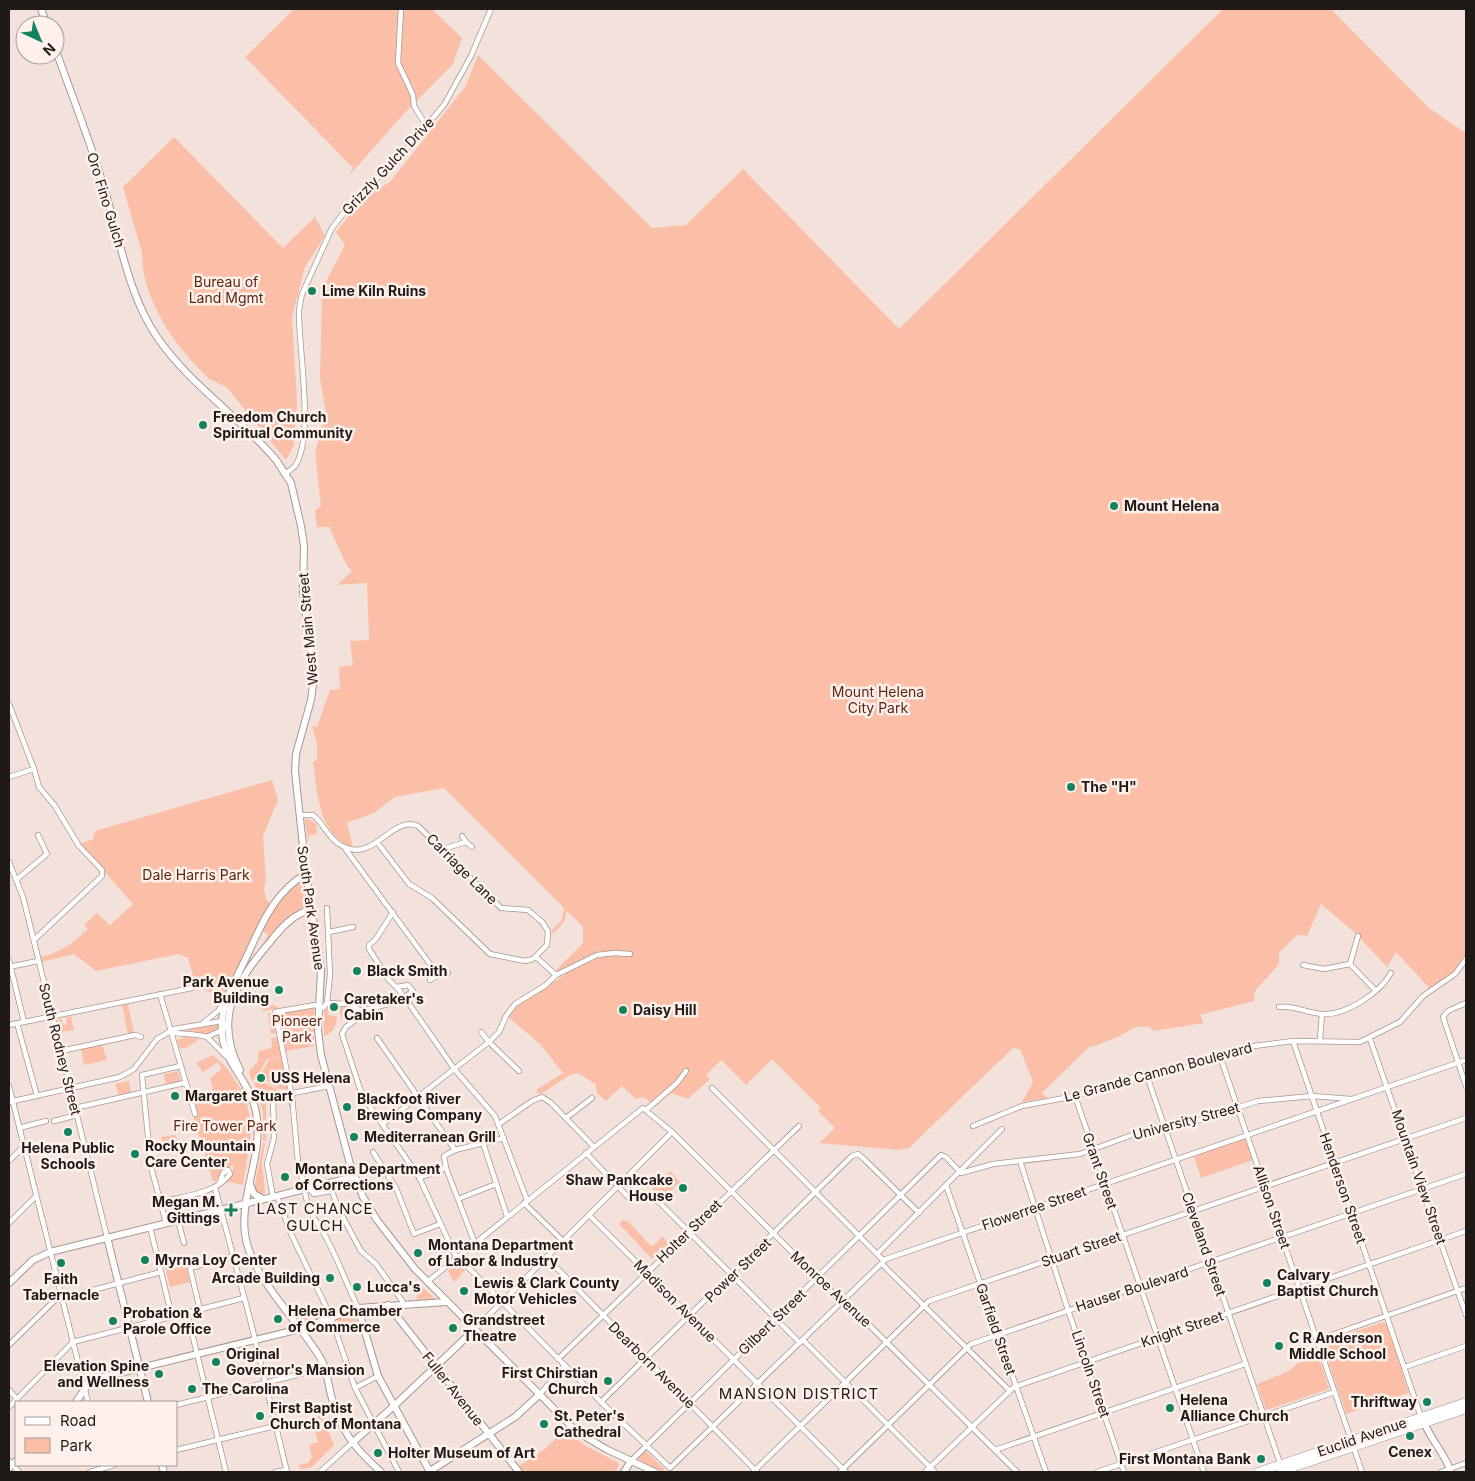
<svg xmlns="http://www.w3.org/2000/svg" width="1475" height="1481" font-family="Inter,sans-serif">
	<rect width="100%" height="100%" fill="#f3e2dc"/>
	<!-- green -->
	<g fill="#fbbfa8">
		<path d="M294,9H432L462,38L453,64L399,119L347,178L353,168L245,57Z"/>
		<path d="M1223,9H1331L1429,108L1466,133V958L1455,972L1430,989L1396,952L1387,967L1354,932L1321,904L1307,936L1297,935L1279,953V964L1255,991L1254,1001L1200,1015L1204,1023L1153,1031L1150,1027C1131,1025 1133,1030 1120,1036C1111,1040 1101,1043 1092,1047L1090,1046L1042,1093L1047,1098L1022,1102L1033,1082L1020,1049L1013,1048L909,1148L900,1150L819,1143L835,1128L818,1111L821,1108L772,1059L746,1085L721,1060L706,1075L710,1079L688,1099L671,1093L655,1107L644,1097L636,1099L622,1086L606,1101L597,1093L595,1084L578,1073L570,1075L541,1094L537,1093V1089L563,1073L540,1044L508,1017L514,1007L566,974L565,972L555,971L583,943V927L567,911L564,922L553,934L552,930L562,920L564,908L444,788L395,797L374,813L347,823L353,847C319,837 317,791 313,762L317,760V744L312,726L317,727L330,690L340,689L339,667L353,665L350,641L369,640L367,583L337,585L352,571L347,566L329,527H317L315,510L321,506L315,453L326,413L320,378L322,289L345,245L336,232L362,199L390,182L465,87L478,55L652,228L686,225L743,169L899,329Z"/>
		<path d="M174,137L283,248L315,217L325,236L305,267L292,317L297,401L294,445L286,460L228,389C222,383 214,383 208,378C176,347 141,299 142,253L123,187Z"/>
		<path d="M272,780L278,800L263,836L266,880L264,889L266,899L271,905L256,930L222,1003L213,993L196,987L188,958L179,954L96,971L74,954L42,962L41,957C61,952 73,943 88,929L84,925L97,913L110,925L133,904L80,844L93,839L95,831Z"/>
		<path d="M305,819H309L316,824L317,834L309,835L308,843Z"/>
		<path d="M301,880L305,906L294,914L261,949L268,935L260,929L281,897Z"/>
		<path d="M265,1001L266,1006L273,1005L280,1008L263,1011L258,1002Z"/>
		<path d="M128,1004L134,1033L128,1034L122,1005Z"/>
		<path d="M339,1004L355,1008L354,1017L341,1019Z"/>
		<path d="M314,1006V1046L286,1051L279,1016L282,1013Z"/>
		<path d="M328,1007V1015L337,1016C336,1027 334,1032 324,1036V1011Z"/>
		<path d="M268,1013H272L276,1033L271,1034Z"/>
		<path d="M71,1016L74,1030L61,1032L58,1019L61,1018L63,1025L67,1024L66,1017Z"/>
		<path d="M219,1023L220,1030L209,1035L188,1030L176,1031Z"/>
		<path d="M184,1037L199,1039L188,1047L180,1049L177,1040Z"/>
		<path d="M277,1037L281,1056L266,1060L258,1076L252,1081L249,1072L258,1061L259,1051L272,1048L271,1038Z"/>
		<path d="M102,1044L107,1060L84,1065L81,1049Z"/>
		<path d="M213,1055L227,1068L240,1088C225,1093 204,1106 191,1093L202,1097L212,1095L211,1091L213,1089L210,1078L222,1069L218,1062L203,1072L196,1063Z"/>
		<path d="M283,1056L288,1086L287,1090C275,1089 265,1083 262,1072L269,1060Z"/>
		<path d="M178,1071L181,1082L166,1085L164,1074Z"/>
		<path d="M129,1081L131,1092L119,1095L115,1084Z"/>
		<path d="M257,1082L265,1083L285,1093L272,1097L266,1103V1141L263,1140V1113L254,1083Z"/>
		<path d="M243,1087L252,1126L243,1185L229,1182L220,1185L231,1177L234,1165C225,1167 220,1173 216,1181L213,1182L194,1120V1116L197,1115L193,1100C201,1106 232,1091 243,1087Z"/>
		<path d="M176,1135L178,1145L164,1150L161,1137Z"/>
		<path d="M1244,1139L1246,1140L1253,1160L1201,1178L1194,1156Z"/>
		<path d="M263,1143H265L262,1163L265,1193L259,1195L254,1189Z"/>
		<path d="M670,1171L680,1182L662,1199L652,1188Z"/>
		<path d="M623,1220L629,1222L649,1244L653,1246L663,1236L668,1245L652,1259L619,1224Z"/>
		<path d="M458,1262L465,1270L454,1282L448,1271Z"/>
		<path d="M185,1263L190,1282L170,1287L165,1267Z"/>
		<path d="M415,1280L435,1299L417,1300V1294L423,1289Z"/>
		<path d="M305,1305L309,1321L307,1322L301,1319L296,1312Z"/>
		<path d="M354,1314L358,1327L341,1332L337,1319Z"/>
		<path d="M1383,1322L1386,1323L1409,1393L1346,1414L1323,1346L1324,1342Z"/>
		<path d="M1318,1355L1329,1389L1266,1410L1257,1384L1289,1371L1298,1363Z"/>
		<path d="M318,1416L322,1417L334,1445L312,1467L300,1469L299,1465L308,1463L312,1457L309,1445L318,1442L314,1428Z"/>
		<path d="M566,1428L584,1445L617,1462L619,1465L616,1472H524L519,1466L545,1449Z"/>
		<path d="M645,1450L665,1470L663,1472L639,1460V1456Z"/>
	</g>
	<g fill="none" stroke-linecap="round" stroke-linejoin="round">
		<!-- stream -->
		<g stroke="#e08f70" stroke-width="1">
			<path d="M289,1101L290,1107"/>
			<path d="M300,1158L302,1167"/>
		</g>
		<!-- street casing -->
		<g stroke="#a79792" stroke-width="6">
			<g id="street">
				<path d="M401,9L398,63L413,95L414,106L427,127"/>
				<path d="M286,473C289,471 293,468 295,466C315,437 298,346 299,310L302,294L332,228L356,197L397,160L444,105L471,56L491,9"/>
				<path d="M9,704L34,769L39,787L55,806L79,846L102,870V876L34,940"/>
				<path d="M9,777L34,769"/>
				<path d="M300,815H313C323,823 328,837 339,844C373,867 391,814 418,826L501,908L528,910L542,922L548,931L547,945L533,959L525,961L490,954L432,898L409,884L377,842"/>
				<path d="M462,836L466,842"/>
				<path d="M344,847L438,975"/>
				<path d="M443,849L466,842L472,847"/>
				<path d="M9,862L23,897L107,1237"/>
				<path d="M16,880L47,854L38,835"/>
				<path d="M393,912L376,939L369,945V949L389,980L399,990"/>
				<path d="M329,932L353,927"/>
				<path d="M536,957L556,975L597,955L614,953L630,954"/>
				<path d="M9,960L24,1022"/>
				<path d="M1350,964L1376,991"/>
				<path d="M1303,965L1324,969L1350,964L1358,936"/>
				<path d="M9,967L38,961"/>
				<path d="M430,980L438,975L448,973"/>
				<path d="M160,994L195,1114"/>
				<path d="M327,1003L330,975L327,908"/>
				<path d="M1466,1003L1448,1011L1443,1017L1466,1086"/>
				<path d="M410,1005L455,1070L495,1116L527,1200"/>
				<path d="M1279,1007C1294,1005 1307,1013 1322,1014C1345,1016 1380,993 1391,973"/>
				<path d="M362,1011V1015L346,1027L342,1034L362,1095L419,1177L456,1257"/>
				<path d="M362,1011L399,1001L413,991L408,985L397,987"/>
				<path d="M204,1022L218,1011L224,1002"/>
				<path d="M17,1023L37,1096"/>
				<path d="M9,1025L192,988"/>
				<path d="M171,1032C180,1035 194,1033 207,1037L224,1029"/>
				<path d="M481,1032L489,1042L519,1071"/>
				<path d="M207,1037L227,1057"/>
				<path d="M377,1038L455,1150"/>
				<path d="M1370,1039L1466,1315"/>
				<path d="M1320,1040L1322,1014"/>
				<path d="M1293,1041L1421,1417"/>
				<path d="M61,1051L135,1035L141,1037"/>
				<path d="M1220,1056L1362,1472"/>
				<path d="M1146,1073L1281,1466"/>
				<path d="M9,1086L88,1402"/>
				<path d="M712,1088L884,1261"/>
				<path d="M291,1092L275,1012L315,1005L323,1008L327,1003L347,1004L362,1011"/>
				<path d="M292,1096L298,1162L304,1186"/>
				<path d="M1075,1096L1204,1472"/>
				<path d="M9,1102L120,1077L134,1069L157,1039L174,1029L222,1021L228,1029"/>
				<path d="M75,1108L184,1083"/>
				<path d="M646,1110L677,1083L686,1071"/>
				<path d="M566,1118L592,1098"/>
				<path d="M54,1121L77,1115"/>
				<path d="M383,1124L489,1042L499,1032L506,1016L515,1004L546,985L556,975"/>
				<path d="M499,1124L532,1101L542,1097L551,1103L594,1147"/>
				<path d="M973,1126L1022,1106L1075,1096L1146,1073L1191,1067L1246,1047L1293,1041L1360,1042L1400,1022L1423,996L1455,974L1466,959"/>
				<path d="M19,1128L46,1121"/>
				<path d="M483,1143L507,1216"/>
				<path d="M373,1152L396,1188L414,1234L440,1224"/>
				<path d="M586,1153L630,1199L644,1196L659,1202L800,1343"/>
				<path d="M9,1161L24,1146"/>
				<path d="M1020,1161L1068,1310L1124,1472"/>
				<path d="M419,1178L446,1168"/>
				<path d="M329,1183L338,1208L361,1251L376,1264L405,1305"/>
				<path d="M946,1185L1046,1472"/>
				<path d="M215,1188L250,1319L287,1472"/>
				<path d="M309,1188L314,1194L330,1191"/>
				<path d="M305,1193C308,1211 314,1218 323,1232C337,1256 346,1283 358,1308"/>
				<path d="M277,1196L292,1236L331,1317L355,1388L399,1472"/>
				<path d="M273,1197L267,1164L274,1138L273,1097L329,1086"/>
				<path d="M458,1199L496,1184"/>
				<path d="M161,1202C183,1196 216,1194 230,1174L228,1170L223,1173L219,1184"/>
				<path d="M524,1203L563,1241"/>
				<path d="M589,1215L846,1472"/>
				<path d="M178,1220L184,1243"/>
				<path d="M9,1223L36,1196"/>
				<path d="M166,1223L151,1167L142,1075L180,1066"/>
				<path d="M150,1227L172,1317"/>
				<path d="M474,1241L446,1168L444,1156L455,1150L504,1138"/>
				<path d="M877,1254L1002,1129"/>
				<path d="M457,1256L601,1402L670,1468L886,1259L1466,1060"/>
				<path d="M546,1257L757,1472"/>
				<path d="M882,1264L1009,1390"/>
				<path d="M427,1282L643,1108L672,1132L838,1298L847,1303L1017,1472"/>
				<path d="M200,1310L190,1268L234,1256"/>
				<path d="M187,1313L226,1472"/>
				<path d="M474,1330L672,1132"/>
				<path d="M803,1340L935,1472"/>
				<path d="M1317,1340L1466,1288"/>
				<path d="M9,1345L55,1300L161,1272"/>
				<path d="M558,1359L799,1126"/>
				<path d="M1405,1367L1466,1346"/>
				<path d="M355,1388L378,1376"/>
				<path d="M9,1390L17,1399"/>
				<path d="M539,1395L565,1365"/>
				<path d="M601,1402L852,1156L858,1154L864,1159L919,1213"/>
				<path d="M176,1405L325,1368"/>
				<path d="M9,1407L73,1342L244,1298"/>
				<path d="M176,1450L275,1426"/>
				<path d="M995,1450L1245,1364"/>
				<path d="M9,1461L19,1472"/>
				<path d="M631,1461L941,1155L946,1157L961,1173L993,1164L1080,1154L1154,1127L1184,1125L1258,1101L1312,1096L1351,1099"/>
				<path d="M90,1472L114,1465"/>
				<path d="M275,1472L286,1470"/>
				<path d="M320,1472L352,1443"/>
				<path d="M753,1472L929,1301L1466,1118"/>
				<path d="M840,1472L971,1344L1466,1174"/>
				<path d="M925,1472L1014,1387L1466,1231"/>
				<path d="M1097,1472L1335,1392"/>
				<path d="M1441,1472L1466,1463"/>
			</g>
		</g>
		<!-- secondary casing -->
		<g stroke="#a79792" stroke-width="8">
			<g id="secondary">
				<path d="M41,9L47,25"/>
				<path d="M55,48C72,96 91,143 105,191C120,240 128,294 157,337C189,384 240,417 276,460L291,483L301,526L304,546L303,593L314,677L311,700L296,754L295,771L306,874L321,970L318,1030L321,1055L350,1164L363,1197L377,1220L415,1269L576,1431L606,1449L655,1472"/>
				<path d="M306,874C272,893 260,929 244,962C232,987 217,1011 223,1040C229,1070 253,1084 257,1118C262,1157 240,1195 245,1234C250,1276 299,1321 321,1359C327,1370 328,1383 331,1395C340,1430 354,1448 381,1472"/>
				<path d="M240,1070C213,1018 236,981 270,942C281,928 294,913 311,910"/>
				<path d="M250,1184L254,1194L263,1199"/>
				<path d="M107,1237L148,1402"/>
				<path d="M9,1283L33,1260L50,1252L354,1177"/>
				<path d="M388,1305L519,1472"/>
				<path d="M358,1308L378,1376L430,1472"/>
				<path d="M76,1402L88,1384L99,1378L300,1329L358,1308L446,1302"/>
				<path d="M1423,1420C1430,1439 1444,1452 1451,1472"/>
				<path d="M352,1443L394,1406L474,1330"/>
				<path d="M162,1465L164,1472"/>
				<path d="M9,1468L16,1461"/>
				<path d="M430,1471L515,1417L539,1395"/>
				<path d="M624,1472L631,1461"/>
			</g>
		</g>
		<!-- highway casing -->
		<g stroke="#a79792" stroke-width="9">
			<g id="highway">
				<path d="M1258,1472L1466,1402"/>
				<path d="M1280,1472L1466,1409"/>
			</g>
		</g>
		<!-- street -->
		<use href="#street" stroke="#fff" stroke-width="4.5"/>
		<!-- secondary -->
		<use href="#secondary" stroke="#fff" stroke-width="6"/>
		<!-- highway -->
		<use href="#highway" stroke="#fff" stroke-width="8"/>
		<!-- street-bridge casing -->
		<g stroke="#a79792" stroke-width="6" stroke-linecap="butt">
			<path id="street-bridge" d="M399,990L410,1005"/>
		</g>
		<!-- street-bridge -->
		<use href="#street-bridge" stroke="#fff" stroke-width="4.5"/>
	</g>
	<!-- markers -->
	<g fill="#14825e" stroke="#fef0eb" stroke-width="2">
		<circle cx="312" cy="291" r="5"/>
		<circle cx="203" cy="425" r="5"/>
		<circle cx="1114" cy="506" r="5"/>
		<circle cx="1071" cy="787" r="5"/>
		<circle cx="357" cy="971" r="5"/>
		<circle cx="279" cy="990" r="5"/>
		<circle cx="334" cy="1007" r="5"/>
		<circle cx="623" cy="1010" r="5"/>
		<circle cx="261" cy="1078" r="5"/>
		<circle cx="175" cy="1096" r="5"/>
		<circle cx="347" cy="1107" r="5"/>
		<circle cx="68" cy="1132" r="5"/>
		<circle cx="354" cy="1137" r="5"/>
		<circle cx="135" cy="1154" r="5"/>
		<circle cx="285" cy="1177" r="5"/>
		<circle cx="683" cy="1188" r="5"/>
		<path d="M228.5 1202.5h5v5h5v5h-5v5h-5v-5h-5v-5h5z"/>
		<circle cx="418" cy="1253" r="5"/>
		<circle cx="145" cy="1260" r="5"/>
		<circle cx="61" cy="1263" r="5"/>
		<circle cx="330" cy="1278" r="5"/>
		<circle cx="1267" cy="1283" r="5"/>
		<circle cx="357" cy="1287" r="5"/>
		<circle cx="464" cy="1291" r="5"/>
		<circle cx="278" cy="1319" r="5"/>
		<circle cx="113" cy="1321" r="5"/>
		<circle cx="453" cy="1328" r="5"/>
		<circle cx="1279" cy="1346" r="5"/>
		<circle cx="216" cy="1362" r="5"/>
		<circle cx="159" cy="1374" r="5"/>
		<circle cx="608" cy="1381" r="5"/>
		<circle cx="192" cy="1389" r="5"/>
		<circle cx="1427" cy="1402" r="5"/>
		<circle cx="1170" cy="1408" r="5"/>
		<circle cx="260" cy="1416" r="5"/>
		<circle cx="544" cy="1424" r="5"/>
		<circle cx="1410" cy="1436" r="5"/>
		<circle cx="378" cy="1453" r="5"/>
		<circle cx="1261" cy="1459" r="5"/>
	</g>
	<g text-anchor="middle" stroke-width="5" stroke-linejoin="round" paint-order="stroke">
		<!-- street labels -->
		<g font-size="14" fill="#1f1a17" stroke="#fef0eb">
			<text transform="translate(388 166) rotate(-47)" y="5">Grizzly Gulch Drive</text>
			<text transform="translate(106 200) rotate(73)" y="5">Oro Fino Gulch</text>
			<text transform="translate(308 629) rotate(-95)" y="5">West Main Street</text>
			<text transform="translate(462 869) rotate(45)" y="5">Carriage Lane</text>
			<text transform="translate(311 908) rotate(82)" y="5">South Park Avenue</text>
			<text transform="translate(60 1049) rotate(76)" y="5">South Rodney Street</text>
			<text transform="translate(1158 1072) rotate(-15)" y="5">Le Grande Cannon Boulevard</text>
			<text transform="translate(1186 1121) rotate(-15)" y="5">University Street</text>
			<text transform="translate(1100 1171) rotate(71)" y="5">Grant Street</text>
			<text transform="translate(1419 1177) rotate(71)" y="5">Mountain View Street</text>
			<text transform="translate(1343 1188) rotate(71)" y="5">Henderson Street</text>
			<text transform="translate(1272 1207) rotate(71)" y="5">Allison Street</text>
			<text transform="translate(1034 1208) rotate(-19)" y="5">Flowerree Street</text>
			<text transform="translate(689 1231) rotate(-44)" y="5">Holter Street</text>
			<text transform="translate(1204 1244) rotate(71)" y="5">Cleveland Street</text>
			<text transform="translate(1081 1249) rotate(-19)" y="5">Stuart Street</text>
			<text transform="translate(738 1270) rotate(-44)" y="5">Power Street</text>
			<text transform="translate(831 1289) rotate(43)" y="5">Monroe Avenue</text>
			<text transform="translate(1132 1289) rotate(-18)" y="5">Hauser Boulevard</text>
			<text transform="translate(675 1301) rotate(45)" y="5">Madison Avenue</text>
			<text transform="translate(772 1322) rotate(-44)" y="5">Gilbert Street</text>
			<text transform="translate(996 1329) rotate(71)" y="5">Garfield Street</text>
			<text transform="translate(1182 1329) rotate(-19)" y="5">Knight Street</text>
			<text transform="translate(652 1365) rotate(45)" y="5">Dearborn Avenue</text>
			<text transform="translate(1091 1374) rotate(71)" y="5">Lincoln Street</text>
			<text transform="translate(453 1389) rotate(52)" y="5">Fuller Avenue</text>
			<text transform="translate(1362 1437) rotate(-19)" y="5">Euclid Avenue</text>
		</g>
		<!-- park labels -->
		<g font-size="14" fill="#5b2711" stroke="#fef0eb">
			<text x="226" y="287">Bureau of<tspan x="226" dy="16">Land Mgmt</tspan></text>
			<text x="878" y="697">Mount Helena<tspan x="878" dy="16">City Park</tspan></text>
			<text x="196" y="880">Dale Harris Park</text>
			<text x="297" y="1026">Pioneer<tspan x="297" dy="16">Park</tspan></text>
			<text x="225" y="1131">Fire Tower Park</text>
		</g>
		<!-- poi labels -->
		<g font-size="14" font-weight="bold" fill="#1f1a17" stroke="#fef0eb" text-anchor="start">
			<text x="322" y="296">Lime Kiln Ruins</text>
			<text x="213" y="422">Freedom Church<tspan x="213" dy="16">Spiritual Community</tspan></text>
			<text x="1124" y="511">Mount Helena</text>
			<text x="1081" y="792">The "H"</text>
			<text x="367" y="976">Black Smith</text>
			<text x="269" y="987" text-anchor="end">Park Avenue<tspan x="269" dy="16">Building</tspan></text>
			<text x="344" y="1004">Caretaker's<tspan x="344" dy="16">Cabin</tspan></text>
			<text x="633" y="1015">Daisy Hill</text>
			<text x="271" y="1083">USS Helena</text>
			<text x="185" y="1101">Margaret Stuart</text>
			<text x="357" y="1104">Blackfoot River<tspan x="357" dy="16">Brewing Company</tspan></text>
			<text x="364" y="1142">Mediterranean Grill</text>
			<text x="145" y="1151">Rocky Mountain<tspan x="145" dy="16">Care Center</tspan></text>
			<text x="68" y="1153" text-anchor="middle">Helena Public<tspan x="68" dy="16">Schools</tspan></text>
			<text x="295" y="1174">Montana Department<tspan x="295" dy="16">of Corrections</tspan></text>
			<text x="673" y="1185" text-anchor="end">Shaw Pankcake<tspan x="673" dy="16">House</tspan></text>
			<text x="220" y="1207" text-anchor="end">Megan M.<tspan x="220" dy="16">Gittings</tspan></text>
			<text x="428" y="1250">Montana Department<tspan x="428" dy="16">of Labor &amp; Industry</tspan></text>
			<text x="155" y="1265">Myrna Loy Center</text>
			<text x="1277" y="1280">Calvary<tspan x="1277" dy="16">Baptist Church</tspan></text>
			<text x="320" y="1283" text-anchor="end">Arcade Building</text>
			<text x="61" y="1284" text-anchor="middle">Faith<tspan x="61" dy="16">Tabernacle</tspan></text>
			<text x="474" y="1288">Lewis &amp; Clark County<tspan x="474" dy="16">Motor Vehicles</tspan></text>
			<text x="367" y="1292">Lucca's</text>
			<text x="288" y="1316">Helena Chamber<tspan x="288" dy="16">of Commerce</tspan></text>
			<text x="123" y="1318">Probation &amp;<tspan x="123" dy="16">Parole Office</tspan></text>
			<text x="463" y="1325">Grandstreet<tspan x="463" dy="16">Theatre</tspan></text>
			<text x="1289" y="1343">C R Anderson<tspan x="1289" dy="16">Middle School</tspan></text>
			<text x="226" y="1359">Original<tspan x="226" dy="16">Governor's Mansion</tspan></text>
			<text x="149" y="1371" text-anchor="end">Elevation Spine<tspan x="149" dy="16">and Wellness</tspan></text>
			<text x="598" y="1378" text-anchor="end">First Chirstian<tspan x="598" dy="16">Church</tspan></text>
			<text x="202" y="1394">The Carolina</text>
			<text x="1180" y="1405">Helena<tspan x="1180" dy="16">Alliance Church</tspan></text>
			<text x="1417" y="1407" text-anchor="end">Thriftway</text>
			<text x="270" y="1413">First Baptist<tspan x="270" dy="16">Church of Montana</tspan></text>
			<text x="554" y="1421">St. Peter's<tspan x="554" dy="16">Cathedral</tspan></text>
			<text x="1410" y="1457" text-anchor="middle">Cenex</text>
			<text x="388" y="1458">Holter Museum of Art</text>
			<text x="1251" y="1464" text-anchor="end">First Montana Bank</text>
		</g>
		<!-- neighbourhood labels -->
		<g font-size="15" letter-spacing="1" fill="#1f1a17" stroke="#fef0eb">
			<text x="315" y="1214">LAST CHANCE<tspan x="315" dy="17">GULCH</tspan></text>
			<text x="799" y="1399">MANSION DISTRICT</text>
		</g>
	</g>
	<!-- border -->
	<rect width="1475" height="1481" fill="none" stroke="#1f1a17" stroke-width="20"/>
	<!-- legend -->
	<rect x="15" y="1401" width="162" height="65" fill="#fef0eb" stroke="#a59a96"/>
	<rect x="25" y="1417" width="25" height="8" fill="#ffffff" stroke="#a59a96"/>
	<text x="60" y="1426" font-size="15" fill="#1f1a17">Road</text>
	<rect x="25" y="1438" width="25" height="15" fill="#fbbfa8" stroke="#a59a96"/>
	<text x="60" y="1451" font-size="15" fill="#1f1a17">Park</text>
	<!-- north arrow -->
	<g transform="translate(40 40) rotate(136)"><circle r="24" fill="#fef0eb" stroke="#a59a96"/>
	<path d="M0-4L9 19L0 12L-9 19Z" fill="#14825e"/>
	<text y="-8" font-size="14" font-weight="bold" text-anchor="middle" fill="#1f1a17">N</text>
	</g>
</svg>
